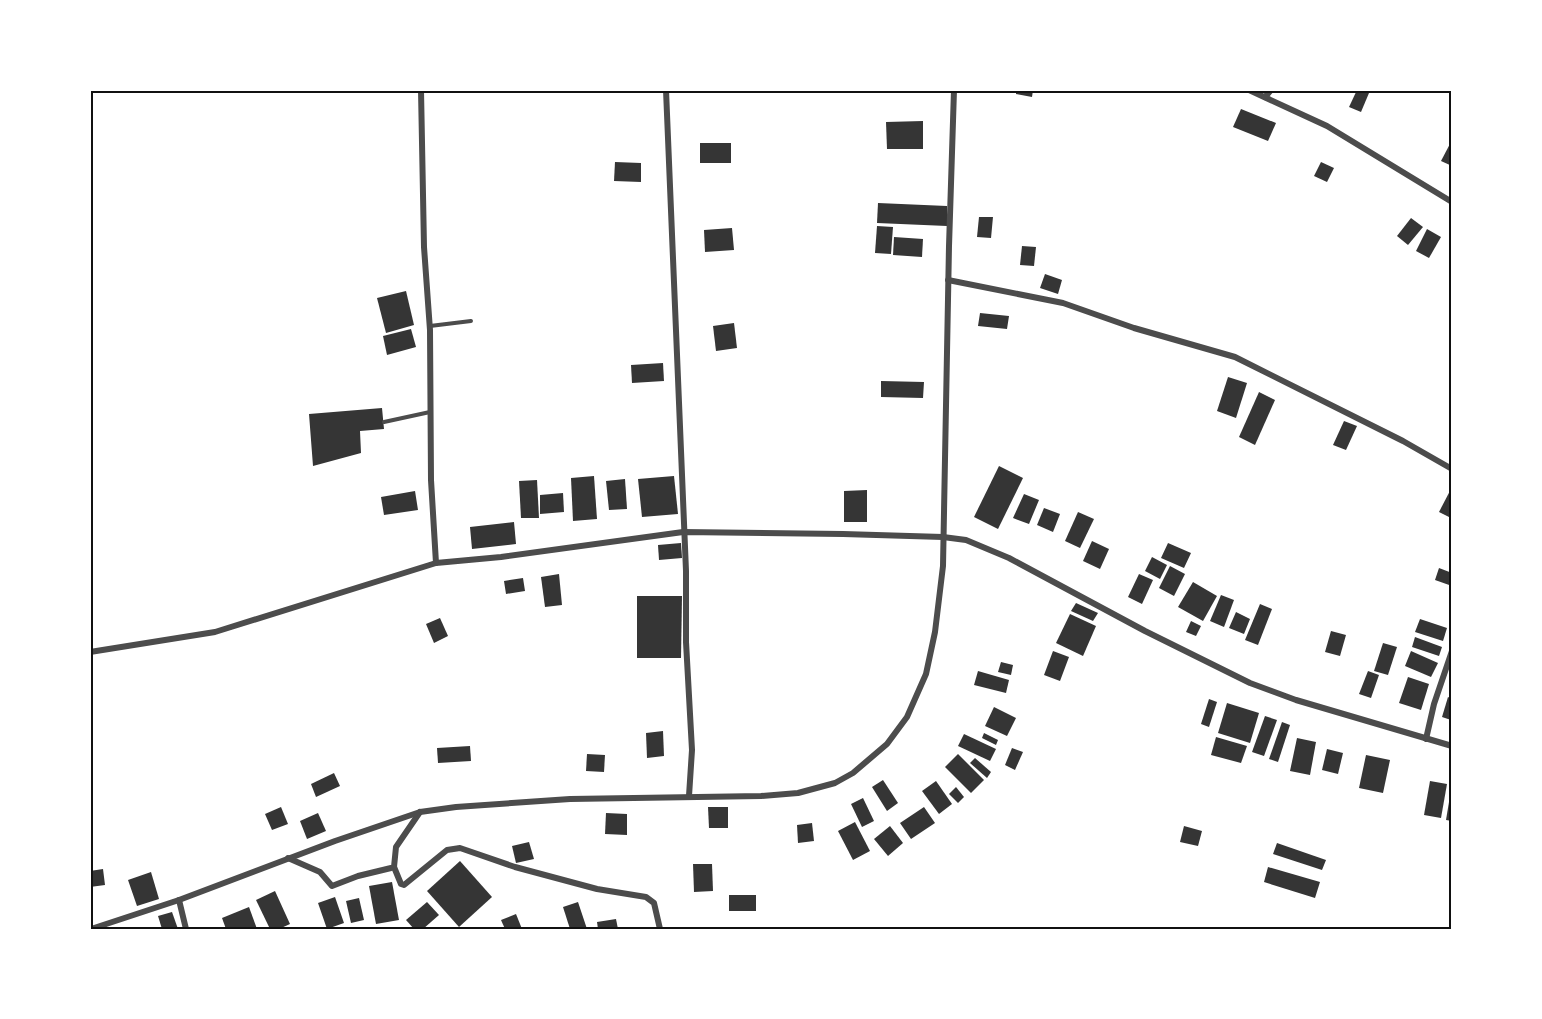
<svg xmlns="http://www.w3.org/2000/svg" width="1542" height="1019" font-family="Georgia,serif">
	<rect width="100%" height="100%" fill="#fff"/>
	<!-- building -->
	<g fill="#353535">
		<path d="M1016,90H1033L1032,97L1016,94Z"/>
		<path d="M1357,90L1369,93L1361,112L1349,107Z"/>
		<path d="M1241,109L1276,123L1268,141L1233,127Z"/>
		<path d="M923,121V149H887L886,122Z"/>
		<path d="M1452,140V166L1441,161Z"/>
		<rect x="700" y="143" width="31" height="20"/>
		<path d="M615,162L641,163V182L614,181Z"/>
		<path d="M1321,162L1334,168L1327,182L1314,176Z"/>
		<path d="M878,203L947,206V226L877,223Z"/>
		<path d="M979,217H993L991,238L977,237Z"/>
		<path d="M1411,218L1423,227L1408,245L1397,236Z"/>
		<path d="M877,226L893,227L891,254L875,253Z"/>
		<path d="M732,228L734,250L705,252L704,230Z"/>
		<path d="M1427,229L1441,237L1429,258L1416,251Z"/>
		<path d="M894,237L923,239L922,257L893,255Z"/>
		<path d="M1022,246L1036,247L1034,266L1020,265Z"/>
		<path d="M1045,274L1062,280L1058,294L1040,288Z"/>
		<path d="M406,291L414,325L386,333L377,298Z"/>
		<path d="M980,313L1009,316L1007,329L978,326Z"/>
		<path d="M734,323L737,348L716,351L713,326Z"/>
		<path d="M411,329L416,347L387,355L383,336Z"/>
		<path d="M663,363L664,381L632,383L631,365Z"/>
		<path d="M1228,377L1247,383L1236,418L1217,411Z"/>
		<path d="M881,381L924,382L923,398L881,397Z"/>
		<path d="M1259,392L1275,400L1255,445L1239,437Z"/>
		<path d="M382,408L384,429L360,431L361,453L313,466L309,414Z"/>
		<path d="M1344,421L1357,426L1346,450L1333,445Z"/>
		<path d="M999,466L1023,478L998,529L974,517Z"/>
		<path d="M594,476L597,519L573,521L571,478Z"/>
		<path d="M674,476L678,514L642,517L638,479Z"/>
		<path d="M625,479L627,509L609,510L606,481Z"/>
		<path d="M537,480L539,518H521L519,481Z"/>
		<path d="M1452,487V516L1451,518L1439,512Z"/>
		<path d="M867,490V522H844V491Z"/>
		<path d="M415,491L418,510L384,515L381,497Z"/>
		<path d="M563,493L564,512L540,514V495Z"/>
		<path d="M1024,494L1039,500L1029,524L1013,518Z"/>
		<path d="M1044,508L1060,514L1053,532L1037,525Z"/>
		<path d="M1078,512L1094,519L1080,548L1065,541Z"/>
		<path d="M514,522L516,544L472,549L470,527Z"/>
		<path d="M1092,541L1109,549L1100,569L1083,561Z"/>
		<path d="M681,543L682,558L659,560L658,545Z"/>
		<path d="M1168,543L1191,553L1184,568L1161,558Z"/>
		<path d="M1152,557L1167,565L1160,579L1145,571Z"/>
		<path d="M1170,566L1185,574L1174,596L1159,588Z"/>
		<path d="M1439,568L1452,573V586L1435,580Z"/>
		<path d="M559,574L562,605L545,607L541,577Z"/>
		<path d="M1139,574L1153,580L1142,604L1128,597Z"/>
		<path d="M523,578L525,591L506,594L504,581Z"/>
		<path d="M1193,582L1217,596L1203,621L1178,607Z"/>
		<path d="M1221,595L1234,600L1224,627L1210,621Z"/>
		<path d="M637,596H682L681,658H637Z"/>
		<path d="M1076,603L1098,613L1093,621L1071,611Z"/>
		<path d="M1260,604L1272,609L1258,645L1245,640Z"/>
		<path d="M1236,612L1250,619L1244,634L1229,628Z"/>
		<path d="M1070,614L1096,626L1083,656L1056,643Z"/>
		<path d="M440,618L448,636L434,643L426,624Z"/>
		<path d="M1420,619L1447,628L1443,641L1415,632Z"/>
		<path d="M1191,621L1201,626L1196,636L1186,632Z"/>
		<path d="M1331,631L1346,635L1340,656L1325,652Z"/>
		<path d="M1415,637L1442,647L1439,656L1412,647Z"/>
		<path d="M1383,643L1397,647L1388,675L1374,671Z"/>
		<path d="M1053,651L1069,657L1060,681L1044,675Z"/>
		<path d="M1411,651L1438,663L1431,677L1405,666Z"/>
		<path d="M1001,662L1013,665L1011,675L998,672Z"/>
		<path d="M978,671L1009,680L1006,693L974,685Z"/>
		<path d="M1368,671L1379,675L1371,698L1359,694Z"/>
		<path d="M1408,677L1429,684L1421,710L1399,703Z"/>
		<path d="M1448,697L1452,699L1451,720L1442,717Z"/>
		<path d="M1209,699L1217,702L1209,727L1201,724Z"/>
		<path d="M1227,703L1259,713L1250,743L1218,733Z"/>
		<path d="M994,707L1016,718L1007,736L985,726Z"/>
		<path d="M1265,716L1277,720L1264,756L1252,752Z"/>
		<path d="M1282,722L1290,725L1278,762L1269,759Z"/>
		<path d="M663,731L664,756L647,758L646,733Z"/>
		<path d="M984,733L998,740L996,745L982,738Z"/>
		<path d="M964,734L996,749L990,761L958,746Z"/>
		<path d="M1216,737L1247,746L1241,763L1211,755Z"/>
		<path d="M1297,738L1316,742L1310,775L1290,771Z"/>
		<path d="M470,746L471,761L438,763L437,748Z"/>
		<path d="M1012,748L1023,752L1015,770L1005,765Z"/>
		<path d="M1327,749L1343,753L1338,774L1322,770Z"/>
		<path d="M587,754L605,755L604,772L586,771Z"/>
		<path d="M958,754L984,780L971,793L945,767Z"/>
		<path d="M1366,755L1390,760L1383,793L1359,788Z"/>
		<path d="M975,758L991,772L987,778L970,763Z"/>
		<path d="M334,773L340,786L316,797L311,784Z"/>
		<path d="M883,780L898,803L887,811L872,787Z"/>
		<path d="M936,781L952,804L939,814L922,791Z"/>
		<path d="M1430,781L1447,784L1441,818L1424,815Z"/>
		<path d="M956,787L964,797L958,803L949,794Z"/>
		<path d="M1451,790H1452V821L1446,820Z"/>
		<path d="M863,798L874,821L862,827L851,804Z"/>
		<path d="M281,807L288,824L272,830L265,814Z"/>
		<path d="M708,807H728V828H709Z"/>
		<path d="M924,807L935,823L911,839L900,823Z"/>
		<path d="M318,813L326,831L307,839L300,821Z"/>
		<path d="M606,813L627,814V835L605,834Z"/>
		<path d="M855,822L870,851L853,860L838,831Z"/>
		<path d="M812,823L814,841L798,843L797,825Z"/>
		<path d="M890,826L903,843L888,856L874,839Z"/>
		<path d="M1184,826L1202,831L1198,846L1180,842Z"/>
		<path d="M529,842L534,859L516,863L512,846Z"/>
		<path d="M1277,843L1326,860L1322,870L1273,854Z"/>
		<path d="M460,861L492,897L459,927L427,891Z"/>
		<path d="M693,864H712L713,891L694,892Z"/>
		<path d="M1268,867L1320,882L1315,898L1264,882Z"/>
		<path d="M103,869L105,885L90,887V871Z"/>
		<path d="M151,872L159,899L137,906L128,880Z"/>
		<path d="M392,882L399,920L376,924L369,886Z"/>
		<path d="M275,891L290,924L279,929H270L256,900Z"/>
		<rect x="729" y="895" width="27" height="16"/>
		<path d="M335,897L344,923L327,929L318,903Z"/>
		<path d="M359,898L364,920L351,923L346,901Z"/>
		<path d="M427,902L439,915L423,929H414L406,920Z"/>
		<path d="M578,902L587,929H570L563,907Z"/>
		<path d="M249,907L257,929H226L222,918Z"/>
		<path d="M172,912L178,929H162L158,916Z"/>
		<path d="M516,914L522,929H505L501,920Z"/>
		<path d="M616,919L618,929H598L597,922Z"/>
	</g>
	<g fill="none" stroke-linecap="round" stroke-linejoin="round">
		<!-- service -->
		<g stroke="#4c4c4c" stroke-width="4">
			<path d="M430,326L471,321"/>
			<path d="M384,422L430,412"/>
		</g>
		<!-- minor -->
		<g stroke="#4c4c4c" stroke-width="6">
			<path d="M421,90L424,247L430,330L431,480L436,563L501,557L683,532L843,534L943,537L966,540L1009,558L1145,631L1250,683L1296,700L1452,746"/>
			<path d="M666,90L686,571V642L692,750L689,796"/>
			<path d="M1249,90L1327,126L1452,202"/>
			<path d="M1265,97L1271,90"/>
			<path d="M948,280L1063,303L1134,328L1235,357L1403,441L1452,469"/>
			<path d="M90,652L215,632L436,563"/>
			<path d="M1426,739L1434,704L1452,651"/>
			<path d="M288,858L320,872L332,886L358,876L391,868L394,867L396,847L420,812"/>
			<path d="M394,867L401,884L404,885L447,850L460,848L515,867L597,889L646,897L654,903L660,929"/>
			<path d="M179,900L186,929"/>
			<path d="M91,929L179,900L335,841L420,812L456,807L570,799L761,796L798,793L835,783L853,773L887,744L907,717L926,674L935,632L943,566L949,246L954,90"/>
		</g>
	</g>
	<!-- border -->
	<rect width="1542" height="1019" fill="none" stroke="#ffffff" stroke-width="183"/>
	<rect x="92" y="92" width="1358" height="836" fill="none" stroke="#111" stroke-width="2"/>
</svg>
